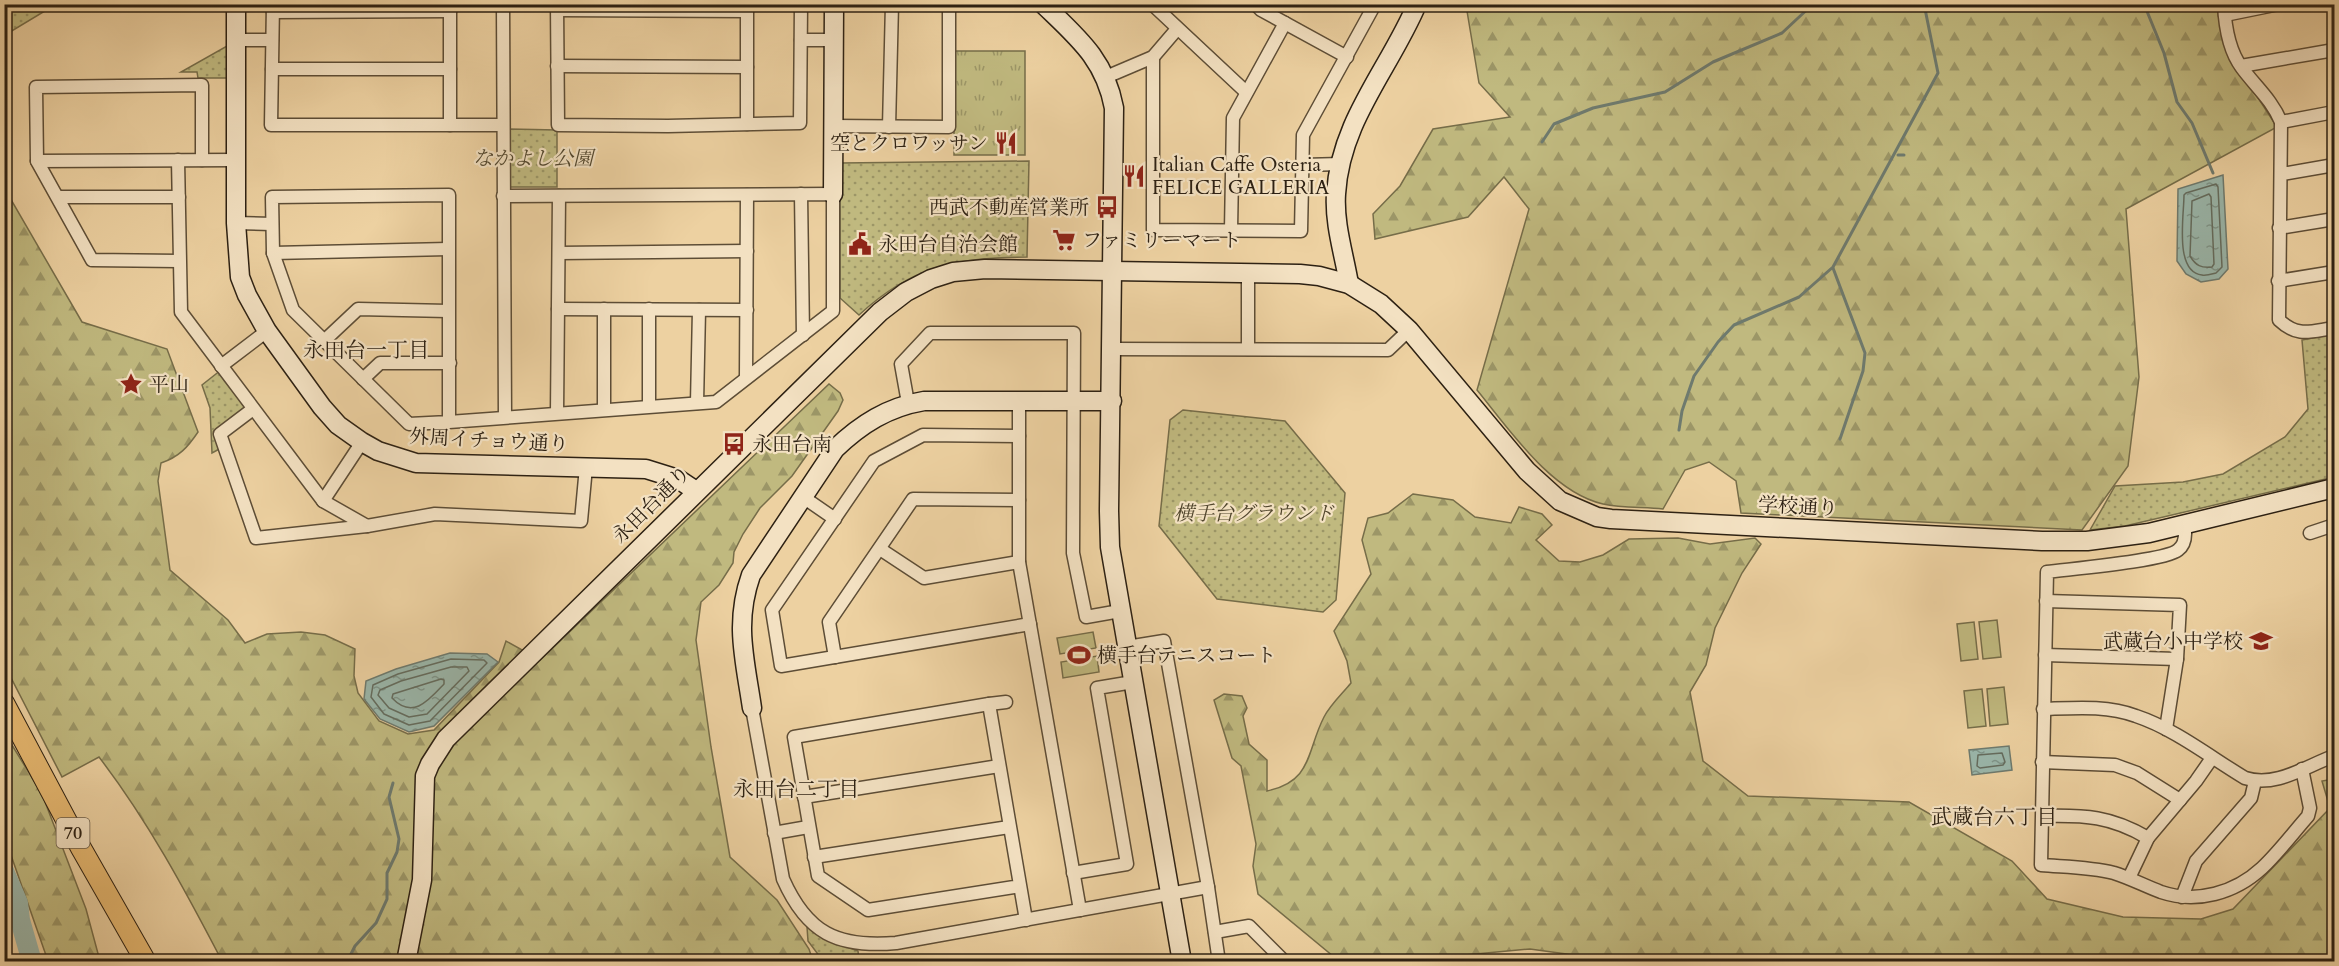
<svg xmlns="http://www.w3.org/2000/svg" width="2339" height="966" font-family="Cardo,'Noto Serif JP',serif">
	<defs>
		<pattern id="grass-tufts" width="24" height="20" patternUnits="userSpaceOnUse" patternTransform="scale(1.5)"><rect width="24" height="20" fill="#c0b97f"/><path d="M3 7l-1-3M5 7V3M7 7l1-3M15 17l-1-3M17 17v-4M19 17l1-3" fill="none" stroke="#9c9667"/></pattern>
		<pattern id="forest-firs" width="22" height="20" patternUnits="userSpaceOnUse" patternTransform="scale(1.5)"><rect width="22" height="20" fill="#c0b97f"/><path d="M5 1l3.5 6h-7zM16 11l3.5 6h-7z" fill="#9c9667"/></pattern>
		<pattern id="park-dots" width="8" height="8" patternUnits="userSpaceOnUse" patternTransform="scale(1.5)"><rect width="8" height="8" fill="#c0b97f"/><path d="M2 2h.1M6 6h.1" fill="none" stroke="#9c9667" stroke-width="1.8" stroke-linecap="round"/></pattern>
		<pattern id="water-ripples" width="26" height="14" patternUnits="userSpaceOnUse" patternTransform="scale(1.5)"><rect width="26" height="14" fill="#9ab6aa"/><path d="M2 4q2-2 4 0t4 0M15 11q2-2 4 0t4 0" fill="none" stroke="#7e9489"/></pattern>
	</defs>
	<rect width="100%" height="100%" fill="#edd1a1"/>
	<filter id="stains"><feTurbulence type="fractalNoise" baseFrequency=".00333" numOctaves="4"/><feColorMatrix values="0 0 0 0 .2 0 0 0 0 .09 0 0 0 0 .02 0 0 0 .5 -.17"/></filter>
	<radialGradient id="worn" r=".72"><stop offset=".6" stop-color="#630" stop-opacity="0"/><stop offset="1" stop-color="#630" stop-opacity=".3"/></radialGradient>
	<!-- grass -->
	<rect fill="url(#grass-tufts)" stroke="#766d49" stroke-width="1.5" x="954" y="51" width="71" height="104"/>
	<!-- forest -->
	<g fill="url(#forest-firs)" stroke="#766d49" stroke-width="1.5">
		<path d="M1466,5H2220L2226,45L2234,67L2255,93L2277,127L2126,209L2139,377L2128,466L2082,530L1741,513L1736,481L1709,462L1685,470L1663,509C1644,507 1622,508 1603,504C1551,492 1509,429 1477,390L1529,209L1504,177L1468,217L1375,239L1373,214L1400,186L1433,129L1510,117L1479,83Z"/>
		<path d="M4,182L6,191L82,322L167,349L198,432C188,447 179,457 161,463L158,481L170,570L228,620L245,643L267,634L301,632L325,635L355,649L354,676L358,693L379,721L408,734L434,730L499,662L506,641L540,660L829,384L840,393L843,400L838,411L792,476L760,508L743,534L734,552L733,563L719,585L701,602L696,640L711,747L730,857L777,900L809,949L813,961H222C185,890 148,821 99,757L62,777L5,666Z"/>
		<path d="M1413,494L1453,500L1475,517L1511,523L1519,507L1542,514L1552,525L1536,540L1559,561L1580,562L1603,555L1629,539L1678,538L1710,544L1755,538L1761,544L1742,573L1715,628L1706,665L1690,692L1703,761L1748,796L1909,802L2012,861L2047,899L2123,917L2201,919L2233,909L2330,808L2322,781L2334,779V961L1625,962L1530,949L1465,955L1461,961H1339L1258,894L1253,866L1256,844L1241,766L1232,758L1214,700L1224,694L1242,696L1247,708L1243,716L1249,744L1267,760V791C1313,781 1306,752 1324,717C1330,705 1342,694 1351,683L1347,661L1334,631L1371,574L1362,540L1368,518L1388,513Z"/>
		<path d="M4,732L42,794L86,909L100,961H48L5,838Z"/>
	</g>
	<!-- park -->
	<g fill="url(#park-dots)" stroke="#766d49" stroke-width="1.5">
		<path d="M9,5V4L55,5L5,35Z"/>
		<path d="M227,46V78H198L197,72H181Z"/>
		<path d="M509,129L557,130V187H508Z"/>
		<path d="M1029,161L1027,257C955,258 913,265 859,315L840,298V163Z"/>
		<path d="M2328,335L2334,380V477L2125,526L2090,530L2115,486L2183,482L2223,474L2285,437L2308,409L2302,340Z"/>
		<path d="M221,370L253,409L220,434L223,447L212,453L210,408L202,385Z"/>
		<path d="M1183,410L1285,421L1345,493L1336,600L1323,612L1217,599L1159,526L1170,420Z"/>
		<path d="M807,927L821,937L858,951L859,961H823L808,941Z"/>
	</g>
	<!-- garden -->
	<g fill="#c0b97f" stroke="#766d49" stroke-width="1.5">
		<path d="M1997,620L2001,657L1983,659L1979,622Z"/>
		<path d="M1974,622L1978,659L1961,661L1957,624Z"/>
		<path d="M1093,632L1096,648L1060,654L1057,638Z"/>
		<path d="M1097,656L1099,672L1063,678L1061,662Z"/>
		<path d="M2004,687L2008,724L1990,726L1987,689Z"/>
		<path d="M1982,689L1986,726L1968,728L1964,691Z"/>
	</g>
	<!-- water -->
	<g fill="url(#water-ripples)" stroke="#6e7a6e" stroke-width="1.5">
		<path d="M2223,175L2228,269L2219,279L2201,282L2186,274L2177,261L2178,189Z"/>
		<path d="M450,653L487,654L498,662L434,726L409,732L380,719L364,699L366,681L396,669Z"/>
		<path d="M2009,746L2012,770L1972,775L1969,750Z"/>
	</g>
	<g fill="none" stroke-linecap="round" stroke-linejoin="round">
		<!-- shore -->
		<g stroke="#646c5e" stroke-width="1.5">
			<path d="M2216,184L2218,187L2222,267L2216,273C2212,274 2206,276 2202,275C2174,272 2184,216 2184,195L2186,193Z"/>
			<path d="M2209,194L2211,197L2214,264L2212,267C2201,268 2196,266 2190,256L2192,201Z"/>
			<path d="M451,659L484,660L487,663L430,721L409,725L384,714L371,697L373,685L398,674Z"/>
			<path d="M451,667H467L469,671L427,714L409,717L389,708L378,695L380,690L401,681Z"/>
			<path d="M441,679L444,680V684C429,700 413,720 392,698L393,694Z"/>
			<path d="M2002,753L2005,762L2003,765L1980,768L1977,766L1978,755Z"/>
		</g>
		<!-- stream -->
		<g stroke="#6e7a6e" stroke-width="3">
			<path d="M2144,4L2164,53L2177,102L2192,123L2213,173"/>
			<path d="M1542,142L1554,124L1593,108L1665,92L1713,62L1782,33L1813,4"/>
			<path d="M1898,155H1904"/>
			<path d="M1833,268L1865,353L1863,371L1840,439"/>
			<path d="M1679,430L1682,411L1694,376L1718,342L1734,325L1799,297L1833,267L1938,73L1924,4"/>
			<path d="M347,962L355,946L376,923L387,899V873L397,852L399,839L389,797L393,783"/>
		</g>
		<!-- river -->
		<path stroke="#9ab6aa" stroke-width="20" d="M4,871L18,903L20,920L32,962"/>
		<!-- street casing -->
		<g stroke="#5d4d36" stroke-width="15">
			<g id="street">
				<path d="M273,4L271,125H503"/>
				<path d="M450,4V125"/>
				<path d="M503,4L505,417"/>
				<path d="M557,4L558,125L668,126L800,123L801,4"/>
				<path d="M1152,4L1246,92"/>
				<path d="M1255,4L1261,10L1347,57"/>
				<path d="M2224,4C2225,26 2229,51 2242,68C2256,87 2272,100 2281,122L2279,320C2298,338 2311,331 2334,328"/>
				<path d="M747,6V124"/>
				<path d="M557,10L747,11"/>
				<path d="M273,12L450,11"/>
				<path d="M2225,15L2279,4"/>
				<path d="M234,40H272"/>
				<path d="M801,40H834"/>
				<path d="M1153,57V230L1301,231L1303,135L1375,4"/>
				<path d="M557,66L747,67"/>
				<path d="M2241,66L2334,50"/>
				<path d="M272,69H450"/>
				<path d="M1106,77L1153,57L1177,29"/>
				<path d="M2281,122L2334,112"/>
				<path d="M833,126L949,127V4"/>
				<path d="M889,127L892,4"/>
				<path d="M178,160L181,312L323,501L367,526"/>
				<path d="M37,161L235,160"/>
				<path d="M1303,165L1341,164"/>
				<path d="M2282,174L2334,165"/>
				<path d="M801,194L803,335"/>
				<path d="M58,197H179"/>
				<path d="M236,223L272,224"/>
				<path d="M2279,228L2334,219"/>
				<path d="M1231,230L1233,118L1285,23"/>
				<path d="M273,253L448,249"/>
				<path d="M559,253L747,251"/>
				<path d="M179,261L92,260L37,161L36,87L202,85V160"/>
				<path d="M2278,281L2334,272"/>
				<path d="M558,309L747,310"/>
				<path d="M604,309V409"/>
				<path d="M325,340L358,309L448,311"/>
				<path d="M1112,349L1388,350L1409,330"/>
				<path d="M1248,349V272"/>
				<path d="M221,366L267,331"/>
				<path d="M746,378L747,195"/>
				<path d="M363,379L380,363H450"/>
				<path d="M1019,401V562L1080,910"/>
				<path d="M697,403L699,310"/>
				<path d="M908,403L901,364L930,333H1074L1073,553L1086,617L1120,611"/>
				<path d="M649,406V309"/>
				<path d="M253,409L220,434L256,538L367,526L435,514L581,521L586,467"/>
				<path d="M557,413L559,196"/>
				<path d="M449,422V195L272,197L273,253L293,310L409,424L449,422L716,402L833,311V194L503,196"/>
				<path d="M1019,436L923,435L874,461L772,610L781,666L1030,624"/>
				<path d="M803,497L835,519"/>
				<path d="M323,501L362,442"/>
				<path d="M2184,524C2186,534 2186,544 2178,550C2165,561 2069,569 2047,572L2041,865C2066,867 2091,867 2114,873C2130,878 2145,886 2161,892C2197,904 2235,893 2262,868C2279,852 2293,833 2308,816L2310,808L2302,769"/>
				<path d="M2310,533L2334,525"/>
				<path d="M880,549L924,578L1019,562"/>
				<path d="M2046,601L2180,605L2177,659L2166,729"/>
				<path d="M1127,647L1164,641L1208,887L1219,962"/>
				<path d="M2045,655L2177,659"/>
				<path d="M835,657L829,622L913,499L1019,500"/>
				<path d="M989,704L1006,702"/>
				<path d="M752,708L783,879C807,933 837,948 896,943L1208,887"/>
				<path d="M2043,709C2074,708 2107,705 2136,716C2175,729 2210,757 2245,778C2276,788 2306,766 2334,756"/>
				<path d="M2042,762L2115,765L2137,773L2180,800"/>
				<path d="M804,797L999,766"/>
				<path d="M2043,816C2085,815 2111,816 2148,838"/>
				<path d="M774,833L808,827"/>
				<path d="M814,857L1009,827"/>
				<path d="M1073,873L1127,864L1097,688L1133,682"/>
				<path d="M2129,878L2148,838L2196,781L2212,758"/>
				<path d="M1020,886L868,910L818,876L794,737L989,704L1026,920"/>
				<path d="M2182,897L2196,861L2251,798L2255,781"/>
				<path d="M1215,932L1249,926L1285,962"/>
			</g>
		</g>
		<!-- secondary casing -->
		<g stroke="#2d2113" stroke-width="21">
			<g id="secondary">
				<path d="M236,4V223L240,277L247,295L267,331L322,407L338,425L362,442L378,451L416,463L646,469L678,479L696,491"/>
				<path d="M1043,4C1077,37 1105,59 1114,108L1109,511L1110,547L1182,962"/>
				<path d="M833,194L834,4"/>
				<path d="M1349,284C1344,254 1334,224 1336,194C1340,121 1390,68 1417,4"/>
				<path d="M752,708C745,660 734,623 751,575L835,449C861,424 888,407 924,401H1112"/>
				<path d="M406,962L422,880L425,776L430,764L446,739L880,312L906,292L931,279L953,272L985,269L1300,274L1319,276L1349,284L1381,304L1409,330L1527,471L1560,501L1597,517L1611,519L2042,541H2087L2149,533L2334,488"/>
			</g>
		</g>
		<!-- primary casing -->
		<g stroke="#2d2113" stroke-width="22">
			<path id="primary" d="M4,703L81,848L146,962"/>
		</g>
		<!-- street -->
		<use href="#street" stroke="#f3e1c2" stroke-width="12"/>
		<!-- secondary -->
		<use href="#secondary" stroke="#f3e1c2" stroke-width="18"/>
		<!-- primary -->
		<use href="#primary" stroke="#e6b870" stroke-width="20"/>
	</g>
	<!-- icons -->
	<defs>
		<g id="restaurant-bare" transform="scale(1.8)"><path d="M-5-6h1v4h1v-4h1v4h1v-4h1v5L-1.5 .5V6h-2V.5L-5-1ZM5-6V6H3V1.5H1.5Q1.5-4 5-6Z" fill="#8f2418" stroke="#f3e1c2" stroke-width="2.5" paint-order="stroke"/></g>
		<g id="bus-bare" transform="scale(1.8)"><path d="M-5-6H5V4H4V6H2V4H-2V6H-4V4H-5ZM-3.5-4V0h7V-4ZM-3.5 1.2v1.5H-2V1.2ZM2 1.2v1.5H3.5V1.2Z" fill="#8f2418" stroke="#f3e1c2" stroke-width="2.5" paint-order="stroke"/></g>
		<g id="supermarket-bare" transform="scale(1.8)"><path d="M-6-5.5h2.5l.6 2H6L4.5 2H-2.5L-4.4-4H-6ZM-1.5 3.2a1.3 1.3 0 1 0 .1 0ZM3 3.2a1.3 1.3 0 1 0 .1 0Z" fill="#8f2418" stroke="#f3e1c2" stroke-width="2.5" paint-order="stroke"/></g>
		<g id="civic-bare" transform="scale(1.8)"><path d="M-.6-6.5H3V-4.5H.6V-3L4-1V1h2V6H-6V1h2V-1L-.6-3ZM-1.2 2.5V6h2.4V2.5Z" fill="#8f2418" stroke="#f3e1c2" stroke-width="2.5" paint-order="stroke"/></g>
		<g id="sight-bare" transform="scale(1.8)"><path d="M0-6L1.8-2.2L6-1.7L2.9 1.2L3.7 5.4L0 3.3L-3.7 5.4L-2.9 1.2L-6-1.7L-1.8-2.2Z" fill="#8f2418" stroke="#f3e1c2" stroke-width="2.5" paint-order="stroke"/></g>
		<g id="school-bare" transform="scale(1.8)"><path d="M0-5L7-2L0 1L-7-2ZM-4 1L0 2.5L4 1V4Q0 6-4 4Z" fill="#8f2418" stroke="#f3e1c2" stroke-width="2.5" paint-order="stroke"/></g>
		<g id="stadium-bare" transform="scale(1.8)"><path d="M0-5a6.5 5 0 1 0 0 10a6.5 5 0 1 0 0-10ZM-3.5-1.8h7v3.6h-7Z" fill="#8f2418" stroke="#f3e1c2" stroke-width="2.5" paint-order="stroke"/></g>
	</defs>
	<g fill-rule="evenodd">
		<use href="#restaurant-bare" x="1006" y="143"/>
		<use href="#restaurant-bare" x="1134" y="176"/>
		<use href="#bus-bare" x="1107" y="207"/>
		<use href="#supermarket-bare" x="1064" y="240"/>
		<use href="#civic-bare" x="860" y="244"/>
		<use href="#sight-bare" x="131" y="384"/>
		<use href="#bus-bare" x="734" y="444"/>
		<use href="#school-bare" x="2261" y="641"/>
		<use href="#stadium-bare" x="1079" y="655"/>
	</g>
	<g text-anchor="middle" stroke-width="4.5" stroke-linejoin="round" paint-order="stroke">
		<!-- shield labels -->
		<rect fill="#f3e1c2" stroke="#685b48" stroke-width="1.5" x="56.5" y="818" width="33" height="30" rx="4.5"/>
		<g font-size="18" font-weight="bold" fill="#2d2113">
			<text x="73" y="839">70</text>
		</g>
		<!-- poi labels -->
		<g font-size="20" fill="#2d2113" stroke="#f3e1c2" text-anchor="start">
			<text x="988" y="150" text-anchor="end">空とクロワッサン</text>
			<text x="1152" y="171">Italian Caffe Osteria<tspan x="1152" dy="23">FELICE GALLERIA</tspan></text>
			<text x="1089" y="214" text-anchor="end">西武不動産営業所</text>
			<text x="1082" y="247">ファミリーマート</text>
			<text x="878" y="251">永田台自治会館</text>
			<text x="149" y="391">平山</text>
			<text x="752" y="451">永田台南</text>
			<text x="2243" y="648" text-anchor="end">武蔵台小中学校</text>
			<text x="1097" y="662">横手台テニスコート</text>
		</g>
		<!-- park labels -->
		<g font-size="20" font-style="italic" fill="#52472e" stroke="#f3e1c2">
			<text x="533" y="165">なかよし公園</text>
			<text x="1254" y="520">横手台グラウンド</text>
		</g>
		<!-- street labels -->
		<g font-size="20" fill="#2d2113" stroke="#f3e1c2">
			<text transform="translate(489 440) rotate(3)" y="7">外周イチョウ通り</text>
			<text transform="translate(651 504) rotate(-45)" y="7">永田台通り</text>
			<text transform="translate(1798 506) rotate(3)" y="7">学校通り</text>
		</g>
		<!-- neighbourhood labels -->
		<g font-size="21" fill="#2d2113" stroke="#f3e1c2">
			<text x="366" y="357">永田台一丁目</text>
			<text x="796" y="796">永田台二丁目</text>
			<text x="1994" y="824">武蔵台六丁目</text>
		</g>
	</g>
	<!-- margin -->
	<rect width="2339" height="966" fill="none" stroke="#edd1a1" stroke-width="24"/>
	<rect x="6" y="6" width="2327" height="954" fill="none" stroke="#2d2113" stroke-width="3"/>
	<rect x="12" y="12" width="2315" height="942" fill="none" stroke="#2d2113" stroke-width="1.5"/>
	<rect width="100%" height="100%" filter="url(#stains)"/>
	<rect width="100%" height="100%" fill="url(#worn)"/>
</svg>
